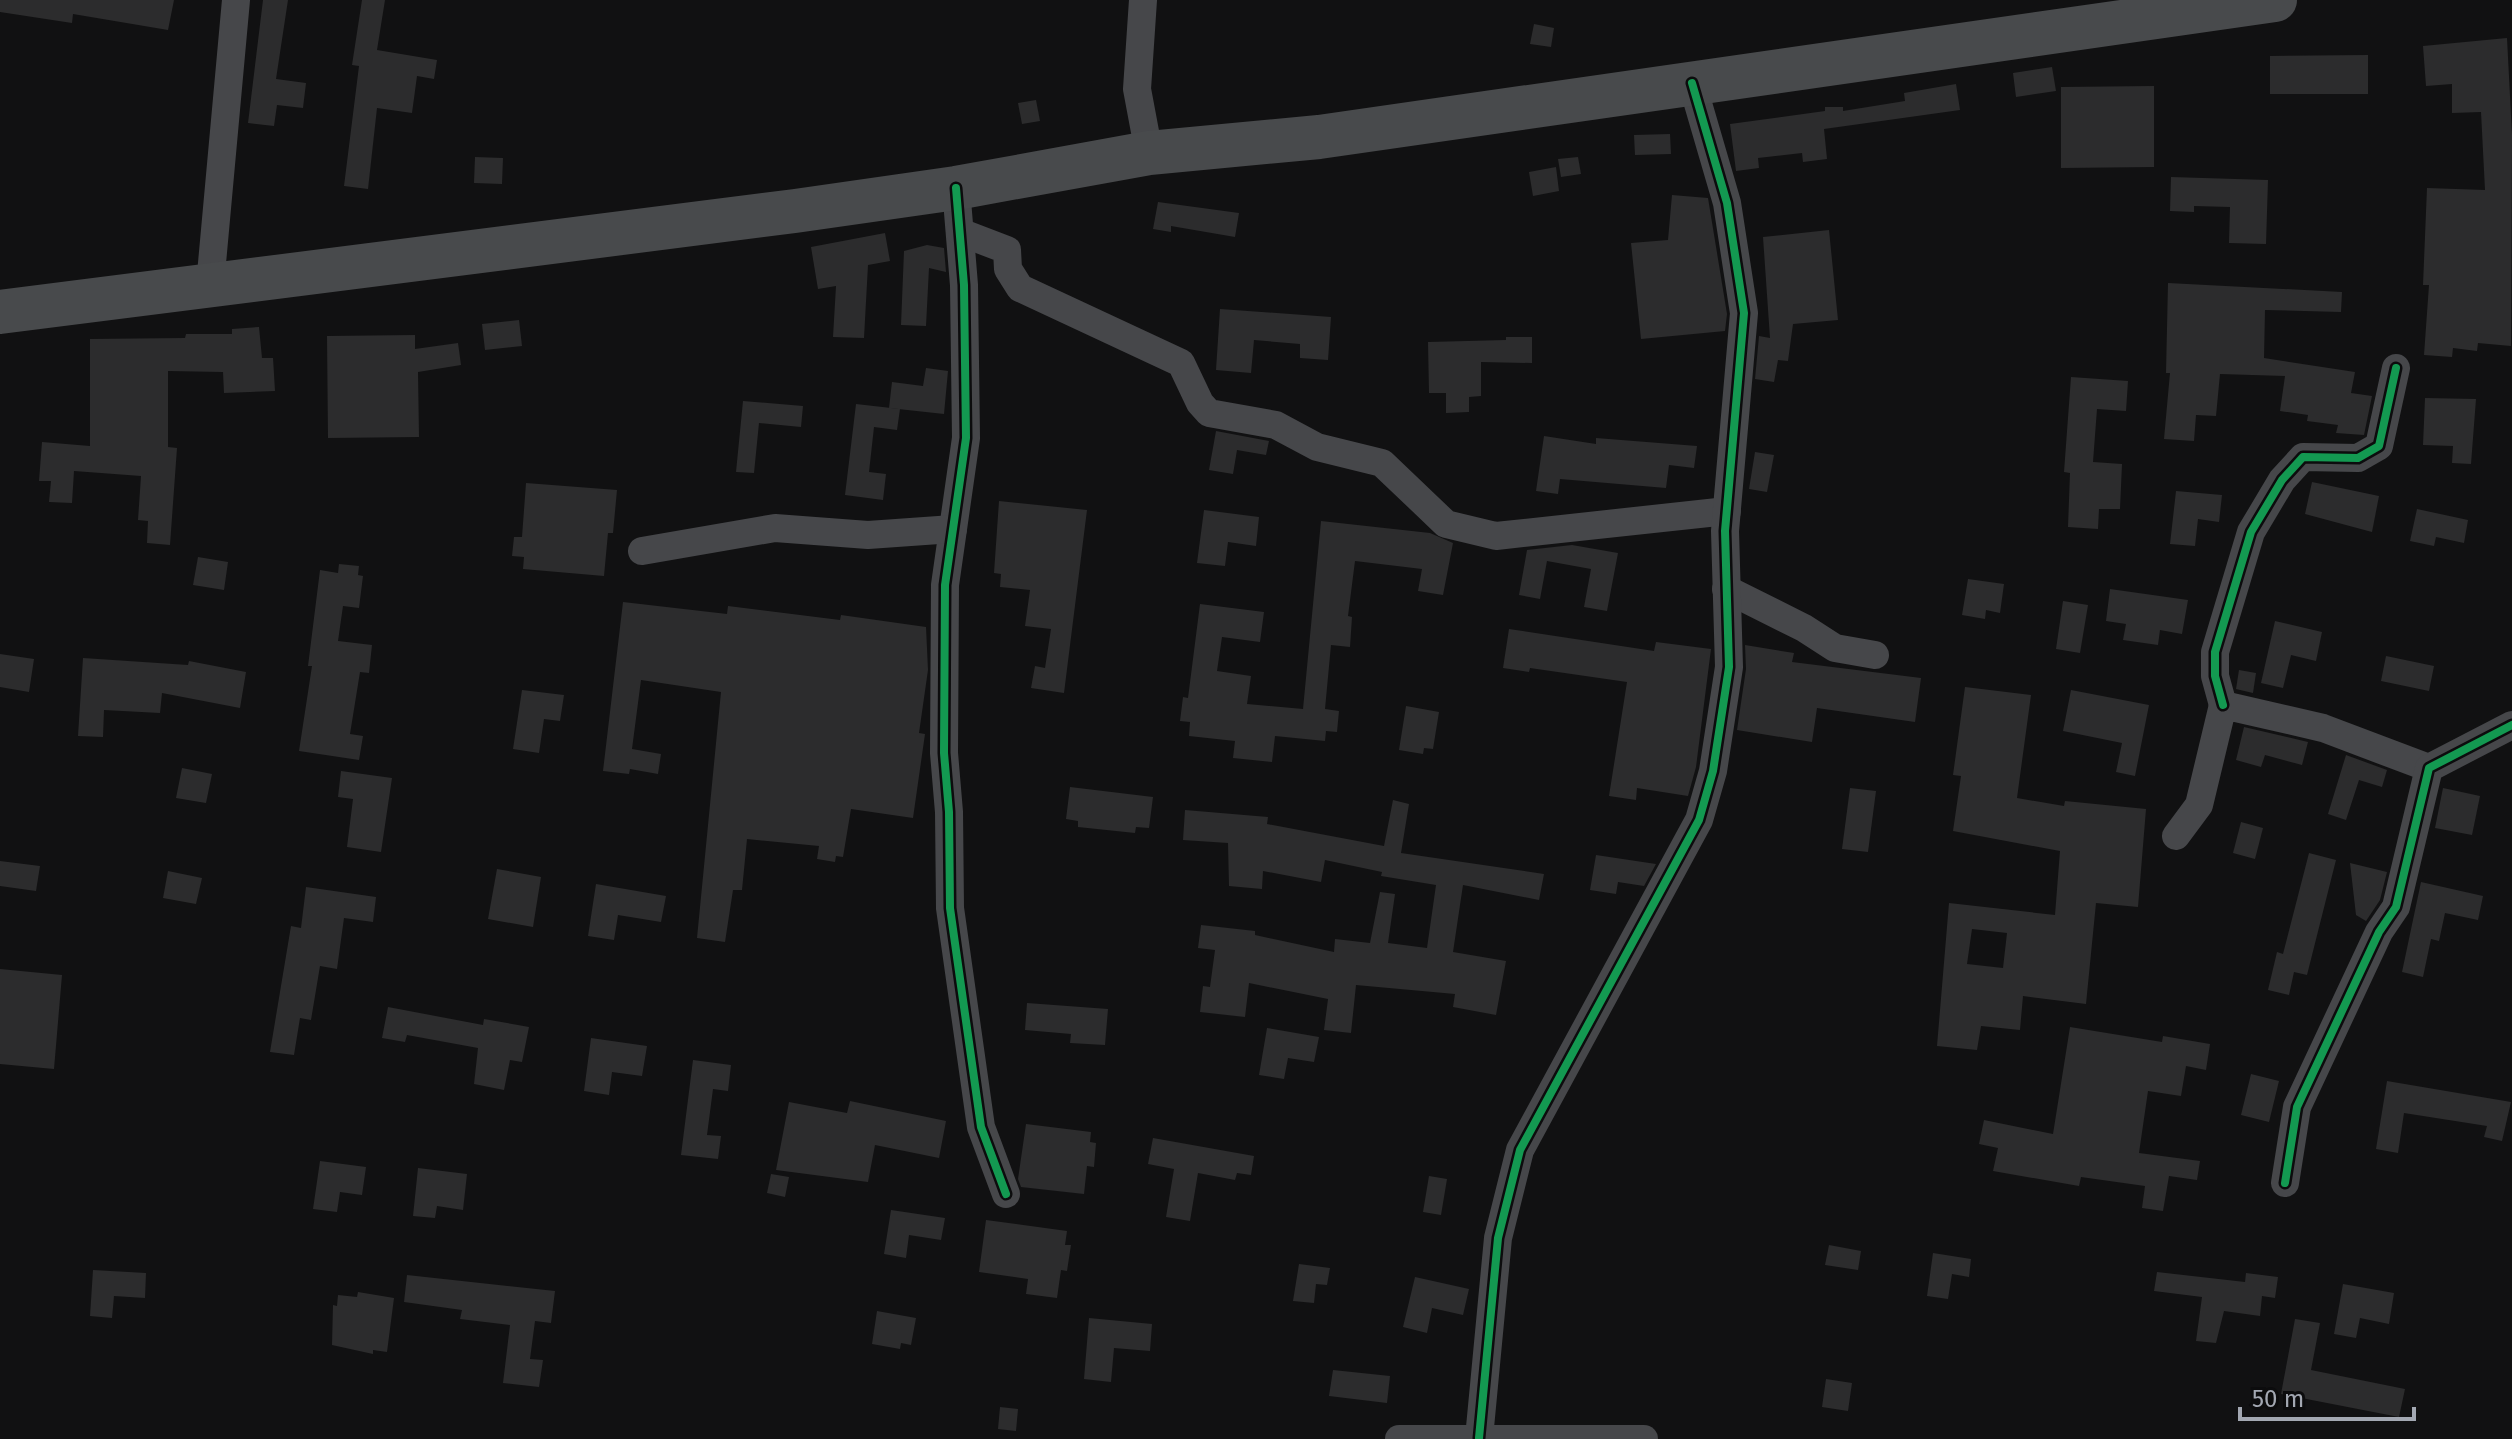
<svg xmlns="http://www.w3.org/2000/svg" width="2512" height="1439" font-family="'Fira Sans',sans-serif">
	<rect width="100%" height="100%" fill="#111112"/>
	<!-- building -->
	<g fill="#2c2c2d" fill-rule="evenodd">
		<path d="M0,0H174L168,30L73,14L72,23L0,12Z"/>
		<path d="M263,0H288L276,79L306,83L303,108L277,105L274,126L248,123Z"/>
		<path d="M362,0H385L377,50L437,60L434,79L417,76L412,113L377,108L368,189L344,186L359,66L352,65Z"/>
		<path d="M1534,24L1554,28L1551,47L1530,44Z"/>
		<path d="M2507,38L2512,135L2511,346L2478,343L2477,351L2453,348L2452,357L2424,355L2429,285H2423L2427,188L2485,190L2481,112L2452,113V84L2426,86L2423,46Z"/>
		<path d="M2368,55V94H2270V56Z"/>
		<path d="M2052,67L2056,91L2016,97L2013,73Z"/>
		<path d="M1956,84L1960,110L1824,129L1827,159L1803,162L1802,153L1758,158L1759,168L1736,171L1730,124L1825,111V107H1843V111L1905,101L1904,93Z"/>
		<path d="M2154,86V167L2061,168V87Z"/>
		<path d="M1036,100L1040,121L1022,124L1018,103Z"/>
		<path d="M1670,134L1671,154L1635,155L1634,135Z"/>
		<path d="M475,157L503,158L502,184L474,183Z"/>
		<path d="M1578,157L1581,174L1561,177L1558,159Z"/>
		<path d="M1556,167L1559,191L1533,196L1529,172Z"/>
		<path d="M2171,177L2268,180L2266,244L2229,243L2230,207L2194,206V212L2170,211Z"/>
		<path d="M1672,195L1708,198L1727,314L1725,331L1641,339L1631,243L1668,240Z"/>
		<path d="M1158,202L1239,213L1235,237L1171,226V232L1153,229Z"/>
		<path d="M1829,230L1838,320L1793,324L1788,361L1778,360L1774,382L1755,379L1759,336L1770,338L1763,237Z"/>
		<path d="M885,233L890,261L868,265L864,338L833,337L836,286L818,289L811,247Z"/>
		<path d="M927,245L944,248L946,272L929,268L926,326L901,325L904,251Z"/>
		<path d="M2168,283L2342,292L2341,312L2265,310L2264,358L2355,372L2351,393L2372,396L2364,435L2336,433L2338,425L2307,421L2308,415L2280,411L2285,376L2220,374L2216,416L2196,415L2194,441L2164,439L2170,373H2166Z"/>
		<path d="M1220,309L1331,317L1328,360L1300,358V344L1254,340L1251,373L1216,370Z"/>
		<path d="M519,320L522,346L485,350L482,324Z"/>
		<path d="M259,327L262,358H273L275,391L224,393L223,372L168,371V447L177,448L170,545L147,543L148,521L138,520L141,476L74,471L72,503L49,502L51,481H39L42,442L90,446V339L185,338L186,334H232V329Z"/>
		<path d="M415,335V349L458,343L461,365L418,372L419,437L328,438L327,336Z"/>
		<path d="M1506,337H1532V363L1481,362V396L1469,397V412L1446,413V393H1429L1428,342L1506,340Z"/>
		<path d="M926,368L948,371L944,414L889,408L892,382L923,386Z"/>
		<path d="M2071,377L2128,381L2126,411L2097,409L2093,462L2122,464L2120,509H2099L2098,529L2068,527L2070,473L2064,472Z"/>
		<path d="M2425,398L2476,399L2471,464L2452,463L2453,446L2423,445Z"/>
		<path d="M743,401L803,406L801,427L759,423L754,473L736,472Z"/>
		<path d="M856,404L900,409L897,430L874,427L869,472L886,474L883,500L845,495Z"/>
		<path d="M1216,431L1269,441L1266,455L1237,450L1233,474L1209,470Z"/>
		<path d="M1544,436L1596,444V438L1697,446L1694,468L1669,465L1666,488L1560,479L1558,494L1536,491Z"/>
		<path d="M1755,452L1774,455L1767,492L1749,489Z"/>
		<path d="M2312,482L2379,496L2372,532L2305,514Z"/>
		<path d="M526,483L617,490L613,533H608L604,576L523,569L524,557L512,556L514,537H522Z"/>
		<path d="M2176,491L2222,495L2219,522L2198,519L2195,546L2170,544Z"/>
		<path d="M999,501L1087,510L1064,693L1031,688L1035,666L1045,668L1051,629L1025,626L1030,590L1000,587L1001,574L994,573Z"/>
		<path d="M2417,509L2468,520L2464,543L2436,537L2434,546L2410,541Z"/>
		<path d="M1204,510L1259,517L1256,546L1228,542L1225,566L1197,563Z"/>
		<path d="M1321,521L1430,533L1453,543L1443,595L1418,591L1422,569L1355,561L1348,616L1352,617L1350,647L1331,645L1325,709L1339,711L1337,732L1326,731L1325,741L1275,736L1272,762L1233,758L1235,741L1189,736L1190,722L1180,721L1183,697L1188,698L1200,604L1264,612L1260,642L1222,637L1217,671L1251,676L1247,704L1303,709Z"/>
		<path d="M1572,545L1618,553L1607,611L1584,607L1591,569L1547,561L1540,599L1519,595L1527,550Z"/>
		<path d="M198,557L228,562L224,590L193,585Z"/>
		<path d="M339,564L359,566L358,575L363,576L359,608L343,606L338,641L372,645L369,673L360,672L350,734L363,736L359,760L299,751L312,666H308L320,570L338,573Z"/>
		<path d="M1968,579L2004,584L2000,613L1986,610L1985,619L1962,615Z"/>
		<path d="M2110,589L2188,600L2182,634L2160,630L2158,645L2123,640L2126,624L2106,621Z"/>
		<path d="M2063,601L2088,605L2080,653L2056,649Z"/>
		<path d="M623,602L727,614L728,606L840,620L841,615L926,627L928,670L919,733L925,734L913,818L851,809L843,857L836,856L835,862L817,859L819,846L747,839L742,890H733L725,942L697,938L721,692L641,680L632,749L661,754L658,774L630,769L629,774L603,771Z"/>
		<path d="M2275,621L2322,632L2316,661L2291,655L2283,688L2261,683Z"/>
		<path d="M1509,629L1654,651L1656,642L1711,649L1696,767L1688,796L1637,788L1636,800L1609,796L1627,682L1530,668L1529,672L1503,668Z"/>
		<path d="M1745,645L1794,653L1792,662L1921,678L1915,722L1817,708L1812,742L1737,730L1746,669Z"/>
		<path d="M0,654L34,659L29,692L0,687Z"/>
		<path d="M2386,656L2434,666L2429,691L2381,681Z"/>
		<path d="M83,658L188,665L189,661L246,672L240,708L162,693L160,713L104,710L103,737L78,736Z"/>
		<path d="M2239,670L2256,673L2253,693L2236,689Z"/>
		<path d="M1965,687L2031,695L2017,798L2064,806L2065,801L2146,809L2138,907L2096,903L2086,1004L2023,996L2020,1030L1981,1026L1977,1050L1937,1046L1949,903L2055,915L2060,851L1953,831L1961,776L1953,775ZM1972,929L2007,933L2003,968L1967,964Z"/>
		<path d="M522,690L564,695L560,721L544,719L539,753L513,749Z"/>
		<path d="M2071,690L2149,705L2135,776L2116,772L2122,743L2063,731Z"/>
		<path d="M1406,706L1439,712L1433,749L1424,748L1423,754L1399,750Z"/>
		<path d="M2244,727L2308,742L2302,765L2265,755L2261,767L2236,760Z"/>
		<path d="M2346,755L2387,770L2382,787L2359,780L2346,820L2328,814Z"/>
		<path d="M182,768L212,774L206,803L176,798Z"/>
		<path d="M341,771L392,778L381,852L347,847L353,799L338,797Z"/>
		<path d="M1070,787L1153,797L1149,828L1136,827L1135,833L1078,827V821L1066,819Z"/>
		<path d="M1850,788L1876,791L1868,852L1842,849Z"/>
		<path d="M2443,788L2480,796L2472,835L2435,828Z"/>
		<path d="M1393,800L1409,804L1401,853L1544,874L1539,900L1463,885L1453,952L1506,961L1496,1015L1453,1007L1455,994L1356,985L1351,1033L1324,1030L1328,999L1249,983L1245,1017L1200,1012L1203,986L1210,987L1215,950L1198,948L1201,925L1255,931V935L1334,952L1335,939L1370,943L1380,892L1395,894L1388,943L1427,948L1436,885L1381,876L1382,872L1325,860L1321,882L1263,871L1262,889L1229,886L1228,843L1183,840L1185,810L1268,817L1267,824L1384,846Z"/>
		<path d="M2241,822L2263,828L2255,859L2233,853Z"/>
		<path d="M2309,853L2336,860L2307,975L2294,972L2289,995L2268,990L2277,952L2283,954Z"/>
		<path d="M1596,855L1656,864L1644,886L1618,882L1616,894L1590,890Z"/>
		<path d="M0,861L40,866L36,891L0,886Z"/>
		<path d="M2350,863L2387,872L2380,900L2366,921L2356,915Z"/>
		<path d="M497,869L541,877L533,927L488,919Z"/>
		<path d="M168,871L202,878L196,904L163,898Z"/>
		<path d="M2421,882L2483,896L2478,920L2445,913L2439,941L2431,939L2423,977L2402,972Z"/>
		<path d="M596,884L666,896L661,922L618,915L614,940L588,936Z"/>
		<path d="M306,887L376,897L373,922L344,918L337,969L320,966L311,1020L300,1018L294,1055L270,1052L291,926L301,928Z"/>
		<path d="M0,969L62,975L54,1069L0,1064Z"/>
		<path d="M1027,1003L1108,1009L1105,1045L1070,1043L1071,1034L1025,1030Z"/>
		<path d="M388,1007L483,1025L484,1019L529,1027L522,1062L510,1060L504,1090L474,1084L478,1048L407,1035L405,1042L382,1038Z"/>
		<path d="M2070,1027L2162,1042L2163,1036L2210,1044L2206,1070L2186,1066L2181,1096L2148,1091L2139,1153L2200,1161L2197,1180L2169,1176L2163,1211L2142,1208L2145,1186L2081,1177L2079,1186L1993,1171L1998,1148L1979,1144L1984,1120L2053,1134Z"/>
		<path d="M1267,1028L1319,1037L1314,1062L1288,1058L1284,1079L1259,1075Z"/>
		<path d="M591,1038L647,1046L642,1076L612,1072L609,1095L584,1091Z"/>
		<path d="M693,1060L731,1065L728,1091L713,1089L707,1135L721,1136L718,1159L681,1155Z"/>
		<path d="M2251,1074L2279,1081L2269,1122L2241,1115Z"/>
		<path d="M2387,1081L2511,1102L2502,1141L2484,1137L2487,1126L2404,1113L2398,1153L2376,1149Z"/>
		<path d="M850,1101L946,1121L939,1158L875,1145L868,1182L776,1170L789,1102L847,1113Z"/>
		<path d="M1026,1124L1091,1132L1090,1142L1096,1143L1094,1167L1087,1166L1084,1194L1021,1187L1018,1179Z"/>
		<path d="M1153,1138L1254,1156L1251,1175L1237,1173L1235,1180L1198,1173L1190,1221L1166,1217L1174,1169L1148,1164Z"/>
		<path d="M320,1161L366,1167L362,1195L340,1192L337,1212L313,1209Z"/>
		<path d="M418,1168L467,1174L463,1210L437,1206L435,1218L413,1216Z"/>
		<path d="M771,1174L789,1177L785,1197L767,1193Z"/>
		<path d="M1429,1176L1447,1179L1441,1215L1423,1212Z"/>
		<path d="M891,1210L945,1218L941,1240L909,1235L906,1258L884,1254Z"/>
		<path d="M986,1220L1067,1231L1065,1245H1071L1067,1271L1061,1270L1057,1298L1026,1294L1028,1279L979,1272Z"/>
		<path d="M1829,1245L1861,1251L1858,1270L1825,1265Z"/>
		<path d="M1933,1253L1971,1259L1969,1277L1952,1274L1948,1299L1927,1296Z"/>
		<path d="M1299,1264L1330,1268L1327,1285L1316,1284L1314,1303L1293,1301Z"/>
		<path d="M93,1270L146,1273L145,1298L114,1296L112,1318L90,1316Z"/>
		<path d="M2157,1272L2245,1282L2246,1273L2278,1277L2275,1298L2262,1296L2260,1316L2224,1311L2216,1343L2196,1341L2202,1297L2154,1291Z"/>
		<path d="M407,1275L555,1291L551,1323L535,1321L530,1359L543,1360L539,1387L503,1383L510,1325L460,1319L462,1310L404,1302Z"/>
		<path d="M1415,1277L1469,1289L1463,1315L1432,1308L1427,1333L1403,1327Z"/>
		<path d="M2343,1284L2394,1293L2389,1324L2360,1318L2356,1338L2334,1334Z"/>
		<path d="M358,1292L394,1298L387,1352L373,1350V1354L332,1345L333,1305L337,1306L338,1295L357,1297Z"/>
		<path d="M877,1311L916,1318L911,1345L901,1343L900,1349L872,1344Z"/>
		<path d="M1089,1318L1152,1324L1150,1351L1114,1348L1111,1382L1084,1379Z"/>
		<path d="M2295,1319L2320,1323L2311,1370L2405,1389L2399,1417L2281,1394Z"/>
		<path d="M1333,1370L1390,1376L1387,1403L1329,1396Z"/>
		<path d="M1826,1379L1852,1383L1848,1411L1822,1407Z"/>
		<path d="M1000,1407L1018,1409L1016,1431L998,1429Z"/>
	</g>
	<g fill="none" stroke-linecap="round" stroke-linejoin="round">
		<!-- street -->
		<g stroke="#46474a" stroke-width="28">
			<path d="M1143,0L1137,89L1149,153"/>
			<path d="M956,188L964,285L966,438L945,585L944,753L949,812L950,908L981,1127L1006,1194"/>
			<path d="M960,232L1007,250L1008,269L1020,288L1181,363L1200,403L1209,413L1276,425L1317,447L1382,463L1446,524L1496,536L1727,511"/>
			<path d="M210,285L236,0"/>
			<path d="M642,551L775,528L868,535L953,529"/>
			<path d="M1726,589L1804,628L1835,648L1875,655"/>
			<path d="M2223,705L2215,676V652L2251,532L2282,480L2303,457L2358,458L2379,446L2396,368"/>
			<path d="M2176,836L2199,805L2223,705L2323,728L2429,768"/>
			<path d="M2285,1183L2297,1107L2379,932L2396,907L2429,768L2512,725"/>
			<path d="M1479,1438L1498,1238L1520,1150L1699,820L1713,771L1729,667L1725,531L1744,313L1727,203L1692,83"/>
			<path d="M1399,1439H1644"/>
		</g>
		<!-- highway -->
		<path stroke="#484a4c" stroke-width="44" d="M0,312L795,211L956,188L1149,153L1319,137L2275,0"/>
		<!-- cycleway casing -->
		<g stroke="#0c0c0d" stroke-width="13">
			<g id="cycleway">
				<path d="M956,188L964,285L966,438L945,585L944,753L949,812L950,908L981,1127L1006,1194"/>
				<path d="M2223,705L2215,676V652L2251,532L2282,480L2303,457L2358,458L2379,446L2396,368"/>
				<path d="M2285,1183L2297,1107L2379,932L2396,907L2429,768L2512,725"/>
				<path d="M1479,1438L1498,1238L1520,1150L1699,820L1713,771L1729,667L1725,531L1744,313L1727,203L1692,83"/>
			</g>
		</g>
		<!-- cycleway -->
		<use href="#cycleway" stroke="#139951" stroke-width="8"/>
	</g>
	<!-- scale -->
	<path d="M2240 1407v12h174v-12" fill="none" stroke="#a3a8b2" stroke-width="4"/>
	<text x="2252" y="1407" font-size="24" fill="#a3a8b2" stroke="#0c0c0d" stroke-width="6" paint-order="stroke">50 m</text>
</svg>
